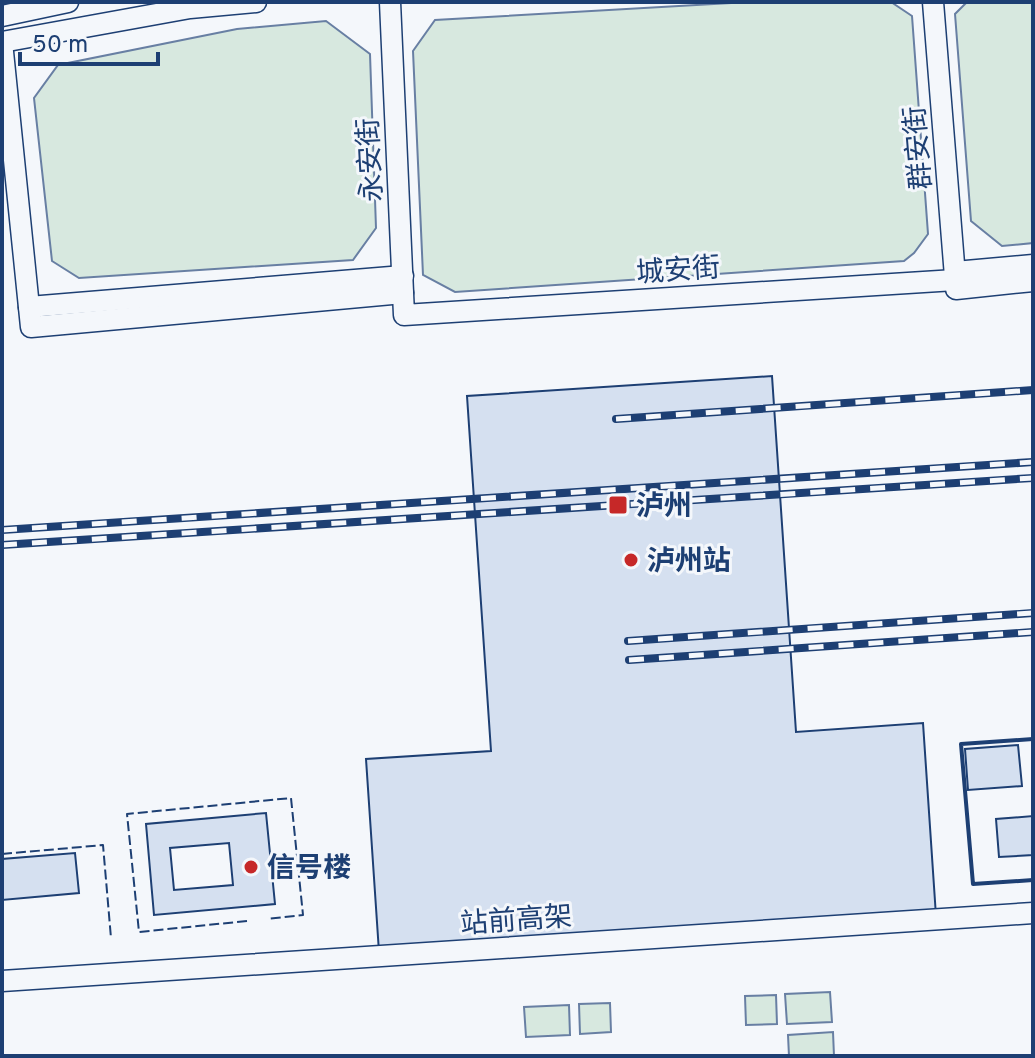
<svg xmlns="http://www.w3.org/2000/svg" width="1035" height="1058" font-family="Overpass,'Noto Sans SC',sans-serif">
	<rect width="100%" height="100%" fill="#f4f7fb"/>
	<!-- green -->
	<g fill="#d7e8df" stroke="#687fa3" stroke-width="2">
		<path d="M749,2H891L912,16L928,234L914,253L904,261L455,292L423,275L413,51L435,20Z"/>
		<path d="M967,2H1033V243L1002,246L971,221L955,14Z"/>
		<path d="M326,21L370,54L376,228L353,260L79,278L52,261L34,98L58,65L237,29Z"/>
		<path d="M830,992L832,1022L787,1024L785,994Z"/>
		<path d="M776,995L777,1024L746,1025L745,996Z"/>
		<path d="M610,1003L611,1032L580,1034L579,1004Z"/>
		<path d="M569,1005L570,1035L526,1037L524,1007Z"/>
		<path d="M833,1032L834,1056H789L788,1035Z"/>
	</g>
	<!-- building -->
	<g fill="#d5e0f0" stroke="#1d3f73" stroke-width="2" fill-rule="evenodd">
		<path d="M772,376L796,732L923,723L936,916L379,952L366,759L491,751L467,396Z"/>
		<path d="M1018,745L1022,786L968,790L965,749Z"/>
		<path d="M266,813L275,904L154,915L146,824ZM229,843L233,885L174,890L170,848Z"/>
		<path d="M1033,816V855L999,857L996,819Z"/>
		<path d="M75,853L79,893L2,900V859Z"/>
	</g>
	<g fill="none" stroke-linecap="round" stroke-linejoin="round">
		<!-- minor casing -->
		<g stroke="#1d3f73" stroke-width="23">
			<g id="minor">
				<path d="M390,2L404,315L955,280"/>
				<path d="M933,2L956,289L1033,281"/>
				<path d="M2,16L68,2"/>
				<path d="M2,42L31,327L403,293"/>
				<path d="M2,42L190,8L256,2"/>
				<path d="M955,272L1033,265"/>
				<path d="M29,307L403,276"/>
				<path d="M2,981L1033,913"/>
			</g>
		</g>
		<!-- minor -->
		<use href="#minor" stroke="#f4f7fb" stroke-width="20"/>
		<!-- rail casing -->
		<g stroke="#1d3f73" stroke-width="8">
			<g id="rail">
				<path d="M616,419L1033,390"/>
				<path d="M2,530L1033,462"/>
				<path d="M2,545L1033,478"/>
				<path d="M628,641L1033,613"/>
				<path d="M629,660L1033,632"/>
			</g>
		</g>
		<!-- rail -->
		<use href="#rail" stroke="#f4f7fb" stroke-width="5" stroke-dasharray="15" stroke-linecap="butt"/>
		<!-- fence -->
		<g stroke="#1d3f73" stroke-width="2" stroke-dasharray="10 4" stroke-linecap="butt">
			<path d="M2,854L103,845L111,938"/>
			<path d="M247,921L139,932L127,814L291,798L303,915L267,919"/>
		</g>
		<!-- wall -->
		<path stroke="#1d3f73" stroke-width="4" d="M1033,739L961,744L973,884L1033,880"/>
	</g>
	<!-- markers -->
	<g fill="#c62828" stroke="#f4f7fb" stroke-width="3">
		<rect x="608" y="495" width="20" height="20" rx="4"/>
		<circle cx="631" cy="560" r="8"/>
		<circle cx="251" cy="867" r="8"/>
	</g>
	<g text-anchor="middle" stroke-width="6" stroke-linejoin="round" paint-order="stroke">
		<!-- street labels -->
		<g font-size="28" fill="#1d3f73" stroke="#f4f7fb">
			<text transform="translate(917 148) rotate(-95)" y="10">群安街</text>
			<text transform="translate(369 160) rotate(-93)" y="10">永安街</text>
			<text transform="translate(678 269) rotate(-4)" y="10">城安街</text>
			<text transform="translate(516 919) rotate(-4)" y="10">站前高架</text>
		</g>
		<!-- poi labels -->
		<g font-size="28" font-weight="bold" fill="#1d3f73" stroke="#f4f7fb" text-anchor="start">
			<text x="636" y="515">泸州</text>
			<text x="647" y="570">泸州站</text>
			<text x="267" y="877">信号楼</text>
		</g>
	</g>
	<!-- border -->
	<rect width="1035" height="1058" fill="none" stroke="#1d3f73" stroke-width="8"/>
	<!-- scale -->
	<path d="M20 52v12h138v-12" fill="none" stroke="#1d3f73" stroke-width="4"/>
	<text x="32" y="52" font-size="24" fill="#1d3f73" stroke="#f4f7fb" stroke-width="6" paint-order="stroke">50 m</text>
</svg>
